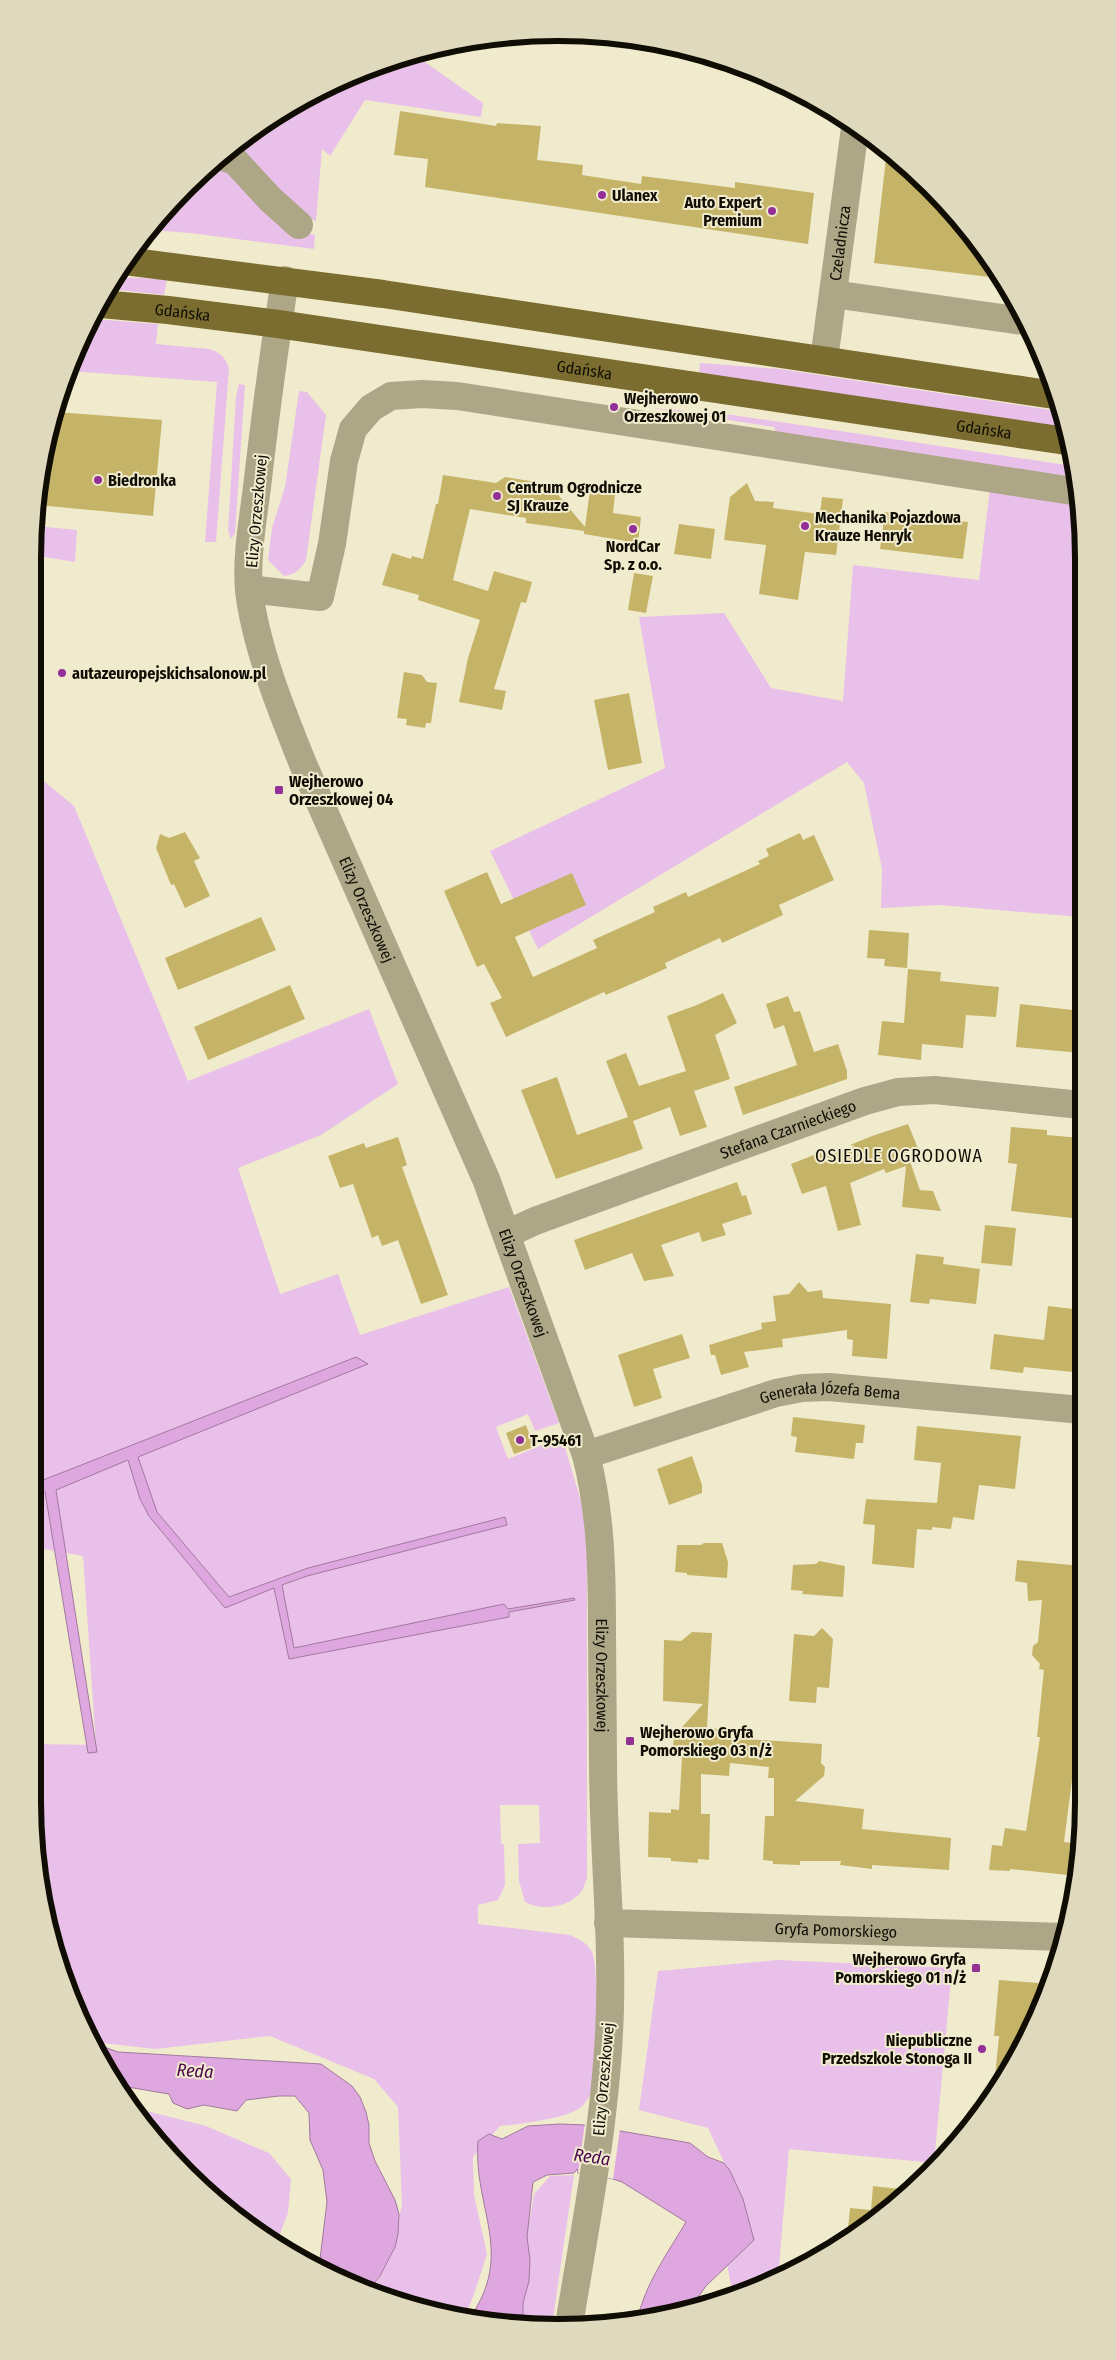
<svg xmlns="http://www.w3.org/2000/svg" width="1116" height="2360" font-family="'Fira Sans Condensed',sans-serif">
	<rect width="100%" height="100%" fill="#f1ebce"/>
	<!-- green -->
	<g fill="#e9c0e9">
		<path d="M415,55L483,103L481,117L365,100L330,156L322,149L316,221L292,212L230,150L266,121L357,72Z"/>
		<path d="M218,161L292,229L315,235L314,249L190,233L151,230L187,186Z"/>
		<path d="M115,277L167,279L164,295L109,289Z"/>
		<path d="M93,319L158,324L156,344L209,349C220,352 225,357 229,368L216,542H205L217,382L70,371L69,378L66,377L73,357Z"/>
		<path d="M700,363L780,369L1058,411L1063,429L699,375Z"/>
		<path d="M239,384L245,385L235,533L231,539L228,531L236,397Z"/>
		<path d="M299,391L307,392L326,415L306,560C300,571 295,574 284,576L268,560L272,528L285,487Z"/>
		<path d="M652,408L733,415L1073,466L1079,489L1080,917L940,905L881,908L882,869L864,783L847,762L538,949L490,851L665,768L639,617L724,613L771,688L843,701L853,565L979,580L990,488L776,433L774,427Z"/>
		<path d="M36,526L77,530L75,562L33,555Z"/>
		<path d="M33,772L74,806L188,1081L369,1009L398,1084L321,1135L238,1168L280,1294L338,1274L360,1335L509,1287L559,1423L535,1431L528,1414L496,1427L508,1459L562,1437L583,1508L587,1558V1878C585,1882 584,1889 581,1892C568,1908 541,1911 525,1902L519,1881L518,1844L540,1843L539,1805H500L501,1844H504L505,1885L498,1900L478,1905V1924L570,1935C578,1939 586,1942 591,1950C601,1968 596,2069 591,2092C590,2096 585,2104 581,2107C570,2118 516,2125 500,2126L473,2157L474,2195L487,2254L473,2297L464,2318L371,2292L387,2264L402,2205L398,2107L374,2079L270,2036L155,2049L93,2042C82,2018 68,1994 60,1969C37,1894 33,1822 33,1744L96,1745L83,1556L33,1547Z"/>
		<path d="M778,1960L952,1968L934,2163L789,2149L778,2278L733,2295L725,2254L739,2194L708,2128L639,2110L658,1971Z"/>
		<path d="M131,2107L206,2126L269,2153L291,2179L288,2213L276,2244L211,2197L141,2122Z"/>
		<path d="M574,2175L552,2325H511L534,2194L550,2176Z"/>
	</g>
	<!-- water -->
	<g fill="#dfa7df" stroke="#a1799d">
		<path d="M356,1357L368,1364L138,1457L157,1512L229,1597L308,1568L505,1517L507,1525L307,1576L282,1585L294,1648L504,1604L508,1609L574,1598L575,1600L509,1612V1617L289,1659L274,1588L225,1608L149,1516L140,1499L128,1460L56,1490L97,1752L88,1753L45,1492L33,1497V1484Z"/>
		<path d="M93,2043L118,2052L321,2064L352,2086L360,2097L366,2112L369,2125V2143L375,2161L395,2200L399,2214L398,2234L395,2247L380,2276L368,2291L357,2287L319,2267L327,2202L323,2170L310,2140L309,2113L295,2096H279L246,2100L237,2111L204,2105L187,2109L173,2103L169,2094L116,2085L103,2064Z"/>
		<path d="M560,2124L586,2125L690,2143L708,2157L724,2163L730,2171L743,2199L754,2240L706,2286L688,2311L637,2321C645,2284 667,2254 686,2222L622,2182L613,2179L578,2173L577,2169L574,2173L547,2175L533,2182L527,2237L530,2260L529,2281L523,2303V2326L469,2319C516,2253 473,2209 478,2141L489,2134L502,2139L528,2126Z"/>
	</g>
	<!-- pier -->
	<path fill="#f1ebce" d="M585,2123L620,2129L613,2179L578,2173Z"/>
	<!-- building -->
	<g fill="#c5b468">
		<path d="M400,111L496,126L497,123L541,126L537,160L583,165L582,175L641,184L642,176L735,188V182L814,193L808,244L425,187L428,159L394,155Z"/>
		<path d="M887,150L975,238L998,278L874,263Z"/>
		<path d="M56,412L162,420L153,516L38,505L43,455Z"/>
		<path d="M443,475L496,483L505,477L549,484L585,527L590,490L615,494L613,513L641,517L638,543L584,534V531L526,523V518L470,509L453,580L488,591L494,571L532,582L526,603L521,602L494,689L506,691L502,710L459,702L468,658L480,620L418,600L419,595L382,585L392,553L411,559L412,556L423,559L436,504H438Z"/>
		<path d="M747,483L755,501L774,502L773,508L820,514L822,497L843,499L836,555L805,552L798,600L759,594L766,545L724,540L730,497Z"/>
		<path d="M885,512L968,522L963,559L880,549Z"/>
		<path d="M679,524L715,529L711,559L674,554Z"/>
		<path d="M634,573L653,576L646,613L628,610Z"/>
		<path d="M404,672L422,675L427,682L437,683L431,723H426L425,728L406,725L407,719L397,718Z"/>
		<path d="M629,693L642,763L608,770L594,700Z"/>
		<path d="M185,832L200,858L194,861L210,896L185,908L174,884L171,885L156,848L160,834L169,838Z"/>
		<path d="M800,833L803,840L814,835L834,880L779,905L783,915L722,943L720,938L665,963L667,968L645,978L606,995L604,992L506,1037L490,1003L502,998L484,964L477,967L444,891L487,872L501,904L572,873L586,905L515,937L533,977L597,948L593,940L655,912L653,907L686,892L688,897L760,864L758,861L769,856L766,849Z"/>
		<path d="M261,917L276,950L178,990L165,958Z"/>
		<path d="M869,930L909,933L907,968L884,966L885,959L867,958Z"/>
		<path d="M908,969L941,972L940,981L999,987L996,1017L966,1015L963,1048L922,1044L921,1060L878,1055L882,1021L904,1023Z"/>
		<path d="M290,985L305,1019L208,1060L194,1027Z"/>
		<path d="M723,993L737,1023L715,1035L730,1079L694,1091L707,1127L680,1136L670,1107L633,1121L643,1149L556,1179L521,1090L557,1077L577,1135L628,1117L606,1061L626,1053L639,1086L686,1071L667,1016L697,1005Z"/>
		<path d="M788,996L794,1012L800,1011L814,1052L838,1044L847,1071V1079L743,1115L734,1087L797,1065L784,1025L774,1029L766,1004Z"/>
		<path d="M1020,1004L1081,1011V1053L1016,1047Z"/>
		<path d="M908,1124L919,1151L906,1150L920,1190L933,1191L941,1211L902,1207L906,1166L886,1173L884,1169L850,1183L861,1225L838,1231L826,1186L802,1194L791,1164L824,1151L826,1156L855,1146L850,1145L872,1136Z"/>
		<path d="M1011,1127L1047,1130V1135L1081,1138V1219L1011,1211L1017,1164L1008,1163Z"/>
		<path d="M398,1137L407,1165L402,1167L448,1295L421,1304L398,1240L382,1246L378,1235L372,1238L353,1184L340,1188L328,1156L364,1143L366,1148Z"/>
		<path d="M737,1182L742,1196L746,1195L752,1214L722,1224L726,1235L702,1242L699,1232L661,1245L674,1276L644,1281L632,1253L585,1270L574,1240Z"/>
		<path d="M985,1225L1016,1228L1012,1266L981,1263Z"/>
		<path d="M916,1254L944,1257L943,1264L980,1269L976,1304L930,1299L929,1304L910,1302Z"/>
		<path d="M799,1282L808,1292L822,1290L823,1298L891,1304L887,1359L852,1356L853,1340L847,1339V1330L782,1339L783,1347L744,1352L749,1367L721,1375L715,1355H711L709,1345L762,1329L761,1323L776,1321L773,1296L789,1294Z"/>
		<path d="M1048,1306L1082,1310V1373L1024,1367L1023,1373L990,1369L994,1334L1044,1340Z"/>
		<path d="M682,1334L690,1358L653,1369L662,1398L634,1407L618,1355Z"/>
		<path d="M793,1417L865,1425L863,1443H856L854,1459L795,1452L797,1437L791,1436Z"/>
		<path d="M526,1425L534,1447L514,1454L506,1433Z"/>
		<path d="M917,1426L1021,1436L1015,1489L979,1485L974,1520L953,1517L951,1529L932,1527V1530L917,1529L914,1568L872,1564L875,1525L863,1524L866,1499L937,1503L941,1463L914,1460Z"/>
		<path d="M692,1456L702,1485V1493L669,1505L657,1469Z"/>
		<path d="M704,1543H722L728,1562L727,1578L687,1575V1573L675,1572L677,1545H701Z"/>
		<path d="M1017,1560L1083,1566V1645H1081L1075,1708L1083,1710L1080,1741H1077L1064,1842L1072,1843L1068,1875L1010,1869V1871L989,1870L992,1845L1002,1846L1005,1828L1026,1831L1040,1737H1037L1044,1670L1039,1669L1040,1664L1032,1655L1033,1646L1038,1642L1042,1600L1028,1601L1027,1583L1015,1581Z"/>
		<path d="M819,1561L845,1566L843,1597L802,1594L803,1591L791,1590L793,1565L816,1564Z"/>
		<path d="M822,1628L833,1639L829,1688L817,1687L816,1703L789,1701L794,1634L814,1636Z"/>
		<path d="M692,1632L712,1633L707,1728L732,1730L731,1738L822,1744L821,1763L825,1767L824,1776L795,1801L864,1809L862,1829L951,1838L949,1870L872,1865V1869L840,1865L841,1861H800V1865L773,1864V1861L763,1860L765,1816H774V1778H768L769,1767L730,1763L729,1776L701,1774V1814H710L709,1860L698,1859V1863L671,1861V1858L648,1857L649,1812L671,1813V1809L679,1810L682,1757L673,1746L674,1736L703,1704L663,1701L664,1640L681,1641Z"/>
		<path d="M999,1980L1049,1984L1043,2003L993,2097L999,2036H994Z"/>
		<path d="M873,2186L909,2190L878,2219L847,2238L850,2208L871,2210Z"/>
	</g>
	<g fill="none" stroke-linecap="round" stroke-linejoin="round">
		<!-- minor -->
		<g stroke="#ada787" stroke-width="28">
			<path d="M223,157L235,161L270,199L299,225"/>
			<path id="s1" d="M285,280C274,349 265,418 257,487C253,519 246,558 249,590C255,645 282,712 303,764L486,1179L586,1455C601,1513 602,1571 602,1630C602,1674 603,1717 603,1761C603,1852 614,1943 609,2033C604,2131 585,2228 569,2325"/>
			<path d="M833,294L1023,321"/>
			<path id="s2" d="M824,360L855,128"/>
			<path d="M249,589L320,597L332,544L344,461L353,429L371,408L391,396L422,394L457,396L1079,492"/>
			<path id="s3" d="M507,1234L535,1221L865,1101L898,1092L935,1090L1081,1105"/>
			<path id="s4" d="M586,1455L776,1393L802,1388L829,1387L1082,1410"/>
			<path id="s5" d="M608,1923L1064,1937"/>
		</g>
		<!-- major -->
		<g stroke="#7b6d2f" stroke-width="28">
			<path d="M125,261L383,294L1054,395"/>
			<path id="s6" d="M101,304L168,310L278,324L1066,441"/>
		</g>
	</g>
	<!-- markers -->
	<g fill="#923097" stroke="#f1ebce" stroke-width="2">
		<circle cx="602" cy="195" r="5"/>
		<circle cx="772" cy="211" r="5"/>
		<circle cx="614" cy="407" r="5"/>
		<circle cx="98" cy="480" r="5"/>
		<circle cx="497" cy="496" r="5"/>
		<circle cx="805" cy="526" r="5"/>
		<circle cx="633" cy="529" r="5"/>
		<circle cx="62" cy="673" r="5"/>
		<rect x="274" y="785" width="10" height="10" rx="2.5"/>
		<circle cx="520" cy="1440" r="5"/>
		<rect x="625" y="1736" width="10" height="10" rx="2.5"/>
		<rect x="971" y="1963" width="10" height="10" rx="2.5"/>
		<circle cx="982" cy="2049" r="5"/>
	</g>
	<g text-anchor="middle" stroke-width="4" stroke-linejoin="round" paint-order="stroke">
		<!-- poi labels -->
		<g font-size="16" font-weight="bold" fill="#0f0d04" stroke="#f1ebce" text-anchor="start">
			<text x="612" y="201">Ulanex</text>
			<text x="762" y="208" text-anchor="end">Auto Expert<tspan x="762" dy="18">Premium</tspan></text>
			<text x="624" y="404">Wejherowo<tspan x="624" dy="18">Orzeszkowej 01</tspan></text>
			<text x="108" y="486">Biedronka</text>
			<text x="507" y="493">Centrum Ogrodnicze<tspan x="507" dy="18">SJ Krauze</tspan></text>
			<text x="815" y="523">Mechanika Pojazdowa<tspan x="815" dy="18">Krauze Henryk</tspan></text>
			<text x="633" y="552" text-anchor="middle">NordCar<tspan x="633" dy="18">Sp. z o.o.</tspan></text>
			<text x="72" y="679">autazeuropejskichsalonow.pl</text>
			<text x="289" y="787">Wejherowo<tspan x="289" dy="18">Orzeszkowej 04</tspan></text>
			<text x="530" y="1446">T-95461</text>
			<text x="640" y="1738">Wejherowo Gryfa<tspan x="640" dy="18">Pomorskiego 03 n/ż</tspan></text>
			<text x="966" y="1965" text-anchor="end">Wejherowo Gryfa<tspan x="966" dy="18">Pomorskiego 01 n/ż</tspan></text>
			<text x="972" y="2046" text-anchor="end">Niepubliczne<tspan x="972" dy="18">Przedszkole Stonoga II</tspan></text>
		</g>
		<!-- street labels -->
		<g font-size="16" fill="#0f0d04" stroke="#f1ebce">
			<text dy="6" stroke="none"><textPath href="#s2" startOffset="118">Czeladnicza</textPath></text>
			<text dy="6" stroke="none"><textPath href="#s6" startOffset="82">Gdańska</textPath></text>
			<text dy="6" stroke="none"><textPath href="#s6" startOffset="488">Gdańska</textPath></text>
			<text dy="6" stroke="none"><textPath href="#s6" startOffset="892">Gdańska</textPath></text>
			<text transform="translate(256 511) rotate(-85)" y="6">Elizy Orzeszkowej</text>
			<text dy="6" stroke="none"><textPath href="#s1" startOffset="654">Elizy Orzeszkowej</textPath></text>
			<text dy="6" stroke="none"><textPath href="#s3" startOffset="300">Stefana Czarnieckiego</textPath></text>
			<text dy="6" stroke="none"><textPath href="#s1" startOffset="1059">Elizy Orzeszkowej</textPath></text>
			<text dy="6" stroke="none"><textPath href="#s4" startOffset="254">Generała Józefa Bema</textPath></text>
			<text dy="6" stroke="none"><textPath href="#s1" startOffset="1464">Elizy Orzeszkowej</textPath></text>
			<text dy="6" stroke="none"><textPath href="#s5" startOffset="228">Gryfa Pomorskiego</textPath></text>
			<text transform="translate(603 2079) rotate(-85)" y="6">Elizy Orzeszkowej</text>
		</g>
		<!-- neighbourhood labels -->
		<g font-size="18" letter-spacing="1" fill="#0f0d04" stroke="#f1ebce">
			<text x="899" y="1162">OSIEDLE OGRODOWA</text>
		</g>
		<!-- water labels -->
		<g font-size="18" font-style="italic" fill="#4a064d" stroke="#f1ebce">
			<text transform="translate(195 2071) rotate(4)" y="6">Reda</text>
			<text transform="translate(592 2157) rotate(8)" y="6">Reda</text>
		</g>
	</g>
	<!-- crop -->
	<path d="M0 0H1116V2360H0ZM558 41H558A517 517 0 0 1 1075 558V1802A517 517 0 0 1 558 2319H558A517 517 0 0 1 41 1802V558A517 517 0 0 1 558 41Z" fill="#dfd9be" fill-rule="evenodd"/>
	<path fill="none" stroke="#0f0d04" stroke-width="6" d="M558 41H558A517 517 0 0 1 1075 558V1802A517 517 0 0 1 558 2319H558A517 517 0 0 1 41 1802V558A517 517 0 0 1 558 41Z"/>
</svg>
